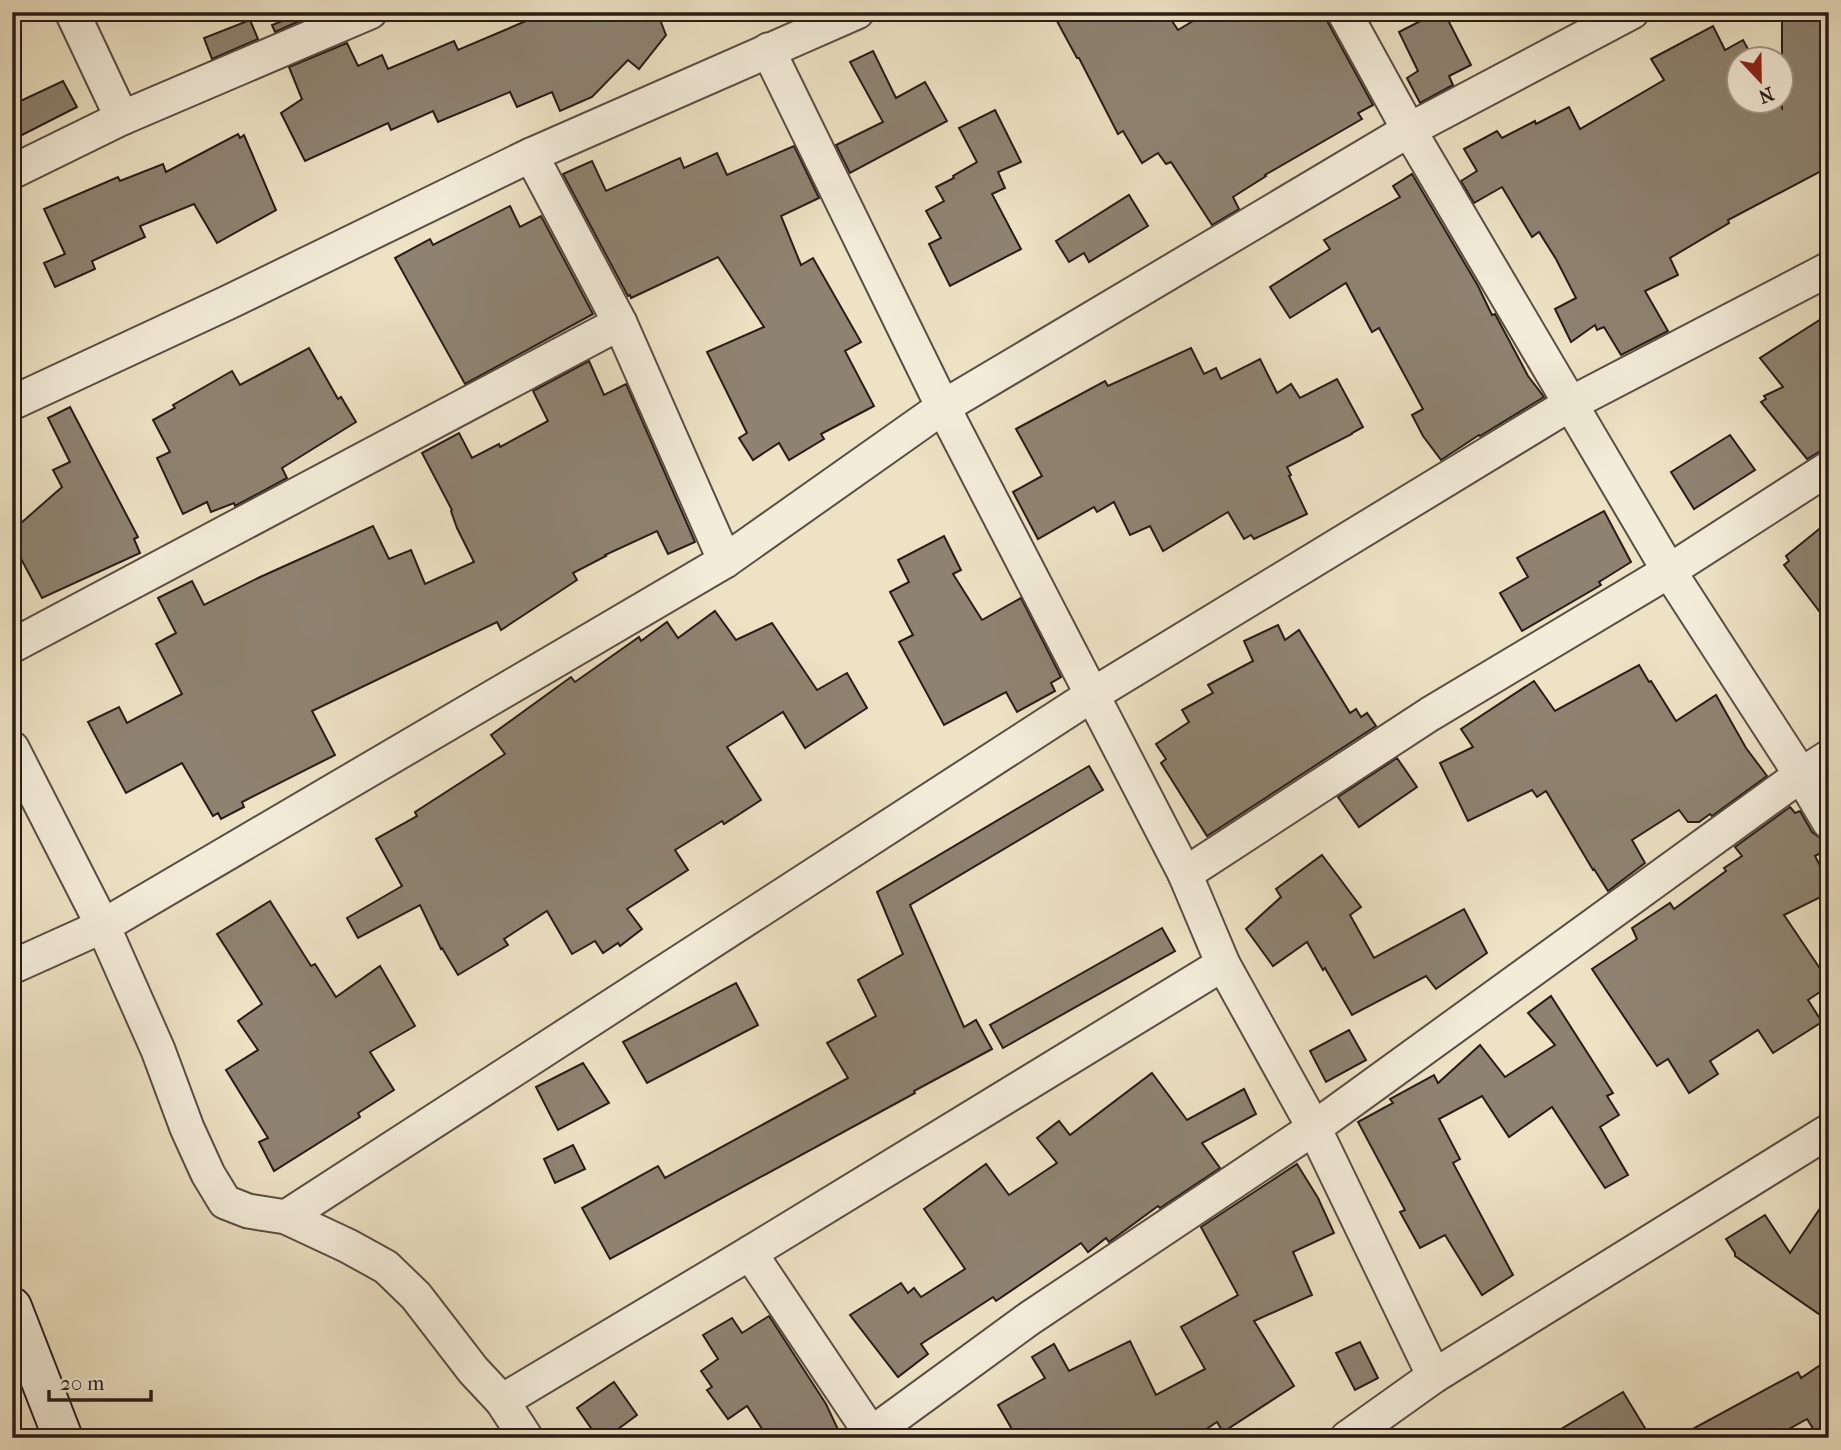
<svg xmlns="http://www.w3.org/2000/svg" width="1841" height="1450" font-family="'IM FELL French Canon',serif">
	<rect width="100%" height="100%" fill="#ede2c4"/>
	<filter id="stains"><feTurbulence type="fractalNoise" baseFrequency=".00286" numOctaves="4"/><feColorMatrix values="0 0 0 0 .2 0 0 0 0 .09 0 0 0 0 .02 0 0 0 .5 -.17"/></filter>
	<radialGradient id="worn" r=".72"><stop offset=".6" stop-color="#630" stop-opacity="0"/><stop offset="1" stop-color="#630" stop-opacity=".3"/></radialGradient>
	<!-- building -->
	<g fill="#8e8371" stroke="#281c17" stroke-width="2">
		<path d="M305,12H320L275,32L272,25Z"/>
		<path d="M547,12H657L666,35L639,69L628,60L592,97L560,111L552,92L517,107L510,92L438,122L433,111L391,130L388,123L305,161L281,113L302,99L289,67L347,43L358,66L382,55L388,69L454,41L458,50Z"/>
		<path d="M1052,12H1166L1178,30L1208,12H1325L1327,21L1373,105L1358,113L1362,119L1265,175L1266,176L1233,197L1239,209L1212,225L1171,162L1166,164L1158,153L1142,163L1123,131L1118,134L1079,58H1077Z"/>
		<path d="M1438,12H1442L1449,22L1471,65L1449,76L1453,85L1420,103L1407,78L1418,71L1399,32Z"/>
		<path d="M1782,12H1829V167L1728,220L1729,223L1670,258L1678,275L1645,291L1668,331L1621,355L1604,327L1597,330L1595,325L1571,342L1555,309L1576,298L1556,259L1539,232L1532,237L1502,187L1474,203L1461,181L1477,171L1464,149L1497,131L1502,138L1535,121L1536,124L1569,107L1580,129L1664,80L1651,59L1713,26L1725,50L1743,40L1754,60H1740V102H1778L1782,108Z"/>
		<path d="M250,20L258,39L212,59L204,38Z"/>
		<path d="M873,51L896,98L925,82L947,121L850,173L836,145L883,122L850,62Z"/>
		<path d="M63,81L77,107L12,140V105Z"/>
		<path d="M995,110L1021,162L998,172L1005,188L992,194L1021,249L950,286L929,244L941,238L926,211L944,201L936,187L954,178L953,176L977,162L959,128Z"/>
		<path d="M238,134L240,138L244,135L276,210L217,243L194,204L140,226L145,237L92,261L95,269L55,287L44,263L65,254L44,209L118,177L120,181L163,164L166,172Z"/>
		<path d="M794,146L819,198L781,216L801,265L813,258L861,342L845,351L874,406L821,434L824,439L789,460L779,443L753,460L739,438L747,433L707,352L764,327L718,257L631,298L630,295L628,296L563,174L592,161L606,191L680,158L684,168L717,153L727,175Z"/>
		<path d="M1412,174L1478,286L1492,315L1495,314L1528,376L1544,397L1480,436L1479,435L1441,460L1423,436L1412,415L1423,409L1379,328L1372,332L1346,283L1290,318L1270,287L1330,249L1324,240L1400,197L1393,186Z"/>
		<path d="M1129,195L1148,226L1089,262L1084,253L1069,262L1056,241Z"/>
		<path d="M510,206L520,227L541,216L593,314L465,384L395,258L430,239L433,245Z"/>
		<path d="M1829,314V449L1819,452L1807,459L1761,402L1766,399L1764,396L1783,387L1760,358Z"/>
		<path d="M309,348L338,399L341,397L356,422L282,468L287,478L235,506L234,503L211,512L207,502L183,514L157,458L170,452L153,420L175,408L173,405L232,371L240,385Z"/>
		<path d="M1191,348L1204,374L1216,368L1221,379L1260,359L1277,393L1291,384L1300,398L1337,379L1363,427L1352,433V434L1287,467L1291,475L1289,476L1307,514L1254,539L1251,535L1244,539L1228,512L1163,551L1150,526L1130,535L1114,502L1097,512L1094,507L1038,539L1013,492L1042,476L1016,429L1105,381L1108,386Z"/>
		<path d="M589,361L604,395L626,384L695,542L668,554L657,531L605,555L606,556L573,573L577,580L501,630L497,622L312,711L335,755L242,802L244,807L221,819L218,813L213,816L182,763L126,793L88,722L119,707L127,723L182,694L156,644L176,633L158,598L192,581L204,605L258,578L373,526L389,559L411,550L425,584L474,562L457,528L451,511L452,510L422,453L459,433L472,458L499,444L500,447L548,421L533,391Z"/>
		<path d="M70,407L138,537L134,539L140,553L42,598L12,542V531L62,487L53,470L70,462L48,418Z"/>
		<path d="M1730,435L1755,470L1694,509L1671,472Z"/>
		<path d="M1604,511L1631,562L1599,582L1601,585L1522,631L1500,593L1528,577L1517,558Z"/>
		<path d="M1829,521V624L1784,565L1789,561L1786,556Z"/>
		<path d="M944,536L961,570L953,574L982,620L1021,598L1061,677L1051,683L1055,691L1017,712L1006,692L944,725L899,642L913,635L890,592L909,582L898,560Z"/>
		<path d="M715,611L736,640L772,623L817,690L847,673L867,708L805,748L783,712L727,747L761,800L724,824L722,821L675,850L688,870L627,909L642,929L620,946L618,943L603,953L595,941L572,954L547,911L504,939L508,945L458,975L442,948L441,949L420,905L358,938L347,918L402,886L376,839L417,816L415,812L505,754L491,735L571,677L575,682L639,637L641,641L667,622L678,638Z"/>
		<path d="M1278,625L1285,640L1299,630L1350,713L1356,709L1361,717L1367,713L1376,726L1207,836L1161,763L1166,759L1156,744L1189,722L1182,710L1213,693L1208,685L1253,661L1244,641Z"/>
		<path d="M1639,665L1649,682L1651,681L1676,721L1716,695L1746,748L1767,776L1712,816L1710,814L1699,822H1688L1679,810L1632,840L1645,863L1608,891L1594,869L1593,870L1546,791L1537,797L1532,790L1468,821L1440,763L1473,747L1461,729L1534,681L1555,711Z"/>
		<path d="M1397,758L1417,787L1359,827L1338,797Z"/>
		<path d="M1089,766L1103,790L910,905L964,1027L976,1020L992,1049L914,1091L915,1093L610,1259L582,1208L658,1166L665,1178L848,1078L827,1043L876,1016L858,980L903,954L877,892Z"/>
		<path d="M1790,807L1795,813L1800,811L1812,832L1823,840L1828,849L1815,856L1829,883V893L1784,915L1829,982V986L1808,1000L1822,1022L1773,1053L1758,1030L1710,1061L1718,1074L1689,1093L1668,1059L1657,1066L1592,969L1637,939L1632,928L1670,903L1674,909L1726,871L1724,868L1742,856L1735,847Z"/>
		<path d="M1322,855L1361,907L1350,915L1374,958L1464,909L1487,953L1436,989L1426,976L1352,1015L1325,968L1323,970L1307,942L1273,966L1246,929L1281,897L1276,889Z"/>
		<path d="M270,901L311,966L315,964L336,997L380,966L415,1026L370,1052L394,1090L358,1113L360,1117L274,1171L259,1142L268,1138L226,1070L258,1050L238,1021L262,1004L217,934Z"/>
		<path d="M1162,928L1175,951L1003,1048L990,1025Z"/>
		<path d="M736,983L758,1025L647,1083L623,1042Z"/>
		<path d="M1551,996L1613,1093L1607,1096L1619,1115L1600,1127L1628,1175L1605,1188L1552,1107L1509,1137L1482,1096L1439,1119L1460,1159L1453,1163L1513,1275L1482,1295L1445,1235L1420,1248L1400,1212L1405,1210L1358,1122L1393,1103L1390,1099L1434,1075L1438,1083L1480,1045L1505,1077L1555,1045L1528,1013Z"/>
		<path d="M1349,1030L1366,1060L1326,1082L1310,1051Z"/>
		<path d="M583,1063L609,1103L558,1130L536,1087Z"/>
		<path d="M1152,1073L1187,1120L1244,1089L1256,1114L1202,1143L1220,1168L1160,1208L1158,1206L1109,1242L1106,1238L1088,1252L1081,1243L996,1301L993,1297L921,1344L928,1354L898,1377L850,1315L901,1283L908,1293L914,1288L921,1297L965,1269L924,1209L986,1164L1009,1195L1057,1163L1037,1138L1059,1121L1070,1135Z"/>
		<path d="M573,1145L585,1169L555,1183L544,1159Z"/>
		<path d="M1297,1164L1318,1198L1334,1233L1293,1252L1312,1295L1254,1321L1294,1386L1223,1432L1217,1422L1193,1438H1017L998,1405L1045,1378L1032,1357L1054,1344L1069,1371L1130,1341L1156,1395L1205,1369L1181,1327L1238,1295L1201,1227Z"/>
		<path d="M1829,1195V1321L1735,1256V1253L1726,1239L1765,1215L1790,1253Z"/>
		<path d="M769,1316L826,1404L842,1438H768L747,1406L728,1419L707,1390L712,1387L701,1371L718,1359L703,1335L732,1318L742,1333Z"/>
		<path d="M1360,1342L1378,1378L1355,1390L1336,1353Z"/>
		<path d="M1819,1366L1829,1381V1438H1819L1807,1419L1773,1438H1676L1798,1372L1801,1378Z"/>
		<path d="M614,1382L637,1415L606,1438H598L577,1408Z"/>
		<path d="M1623,1392L1651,1438H1546Z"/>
	</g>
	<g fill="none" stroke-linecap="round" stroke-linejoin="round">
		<!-- street casing -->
		<g stroke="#594e42" stroke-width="37">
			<g id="street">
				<path d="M72,12L122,118"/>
				<path d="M1344,12L1409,130L1669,571L1801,775L1829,822"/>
				<path d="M768,50L943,407L1185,874L1223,964L1314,1128L1434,1376"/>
				<path d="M531,155L620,323L725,561"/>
				<path d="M12,172L122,118L370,12"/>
				<path d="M12,403L229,302L531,155L857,12"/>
				<path d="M12,646L620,323"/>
				<path d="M12,748L103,926L158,1050L187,1128L208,1174L225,1202L248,1211L286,1217L348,1246L386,1267L416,1296L473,1370L502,1401L526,1438"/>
				<path d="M1185,874L1430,714L1669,571L1829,468"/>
				<path d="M12,967L103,926L725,561L943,407L1409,130L1632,12"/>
				<path d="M286,1217L1092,695L1570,404L1829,269"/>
				<path d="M750,1253L874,1438"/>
				<path d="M502,1401L750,1253L1223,964"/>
				<path d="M871,1434L1030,1318L1314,1128L1801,775L1829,757"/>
				<path d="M1347,1438L1434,1376L1829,1131"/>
			</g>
		</g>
		<!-- secondary casing -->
		<g stroke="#281c17" stroke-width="42">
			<path id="secondary" d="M12,1307L63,1438"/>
		</g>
		<!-- street -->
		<use href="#street" stroke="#f3ecd9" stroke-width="33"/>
		<!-- secondary -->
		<use href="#secondary" stroke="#f3ecd9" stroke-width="38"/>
	</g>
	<!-- margin -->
	<rect width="1841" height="1450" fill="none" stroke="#ede2c4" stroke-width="42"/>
	<rect x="14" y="14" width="1813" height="1422" fill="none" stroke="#281c17" stroke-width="3.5"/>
	<rect x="21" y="21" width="1799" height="1408" fill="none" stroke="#281c17" stroke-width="2"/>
	<!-- north arrow -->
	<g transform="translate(1760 80) rotate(158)"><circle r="33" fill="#f3ecd9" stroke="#a2998b" stroke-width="2"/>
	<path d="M0-5L12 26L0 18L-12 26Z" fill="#8f2418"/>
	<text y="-10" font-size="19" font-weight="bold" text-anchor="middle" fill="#281c17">N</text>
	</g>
	<!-- scale -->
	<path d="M49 1390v10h102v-10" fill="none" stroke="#281c17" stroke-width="3.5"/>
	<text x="60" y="1390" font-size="21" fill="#281c17" stroke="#f3ecd9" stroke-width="5" paint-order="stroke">20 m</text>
	<rect width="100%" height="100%" filter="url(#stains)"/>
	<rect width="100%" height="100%" fill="url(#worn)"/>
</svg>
